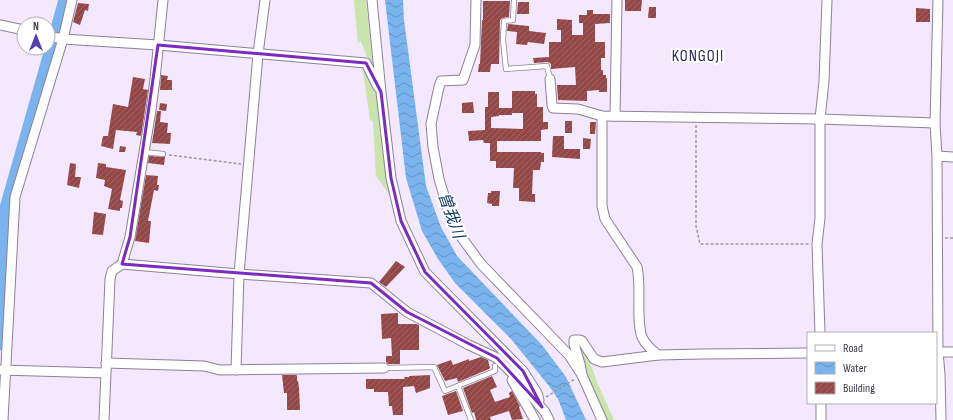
<svg xmlns="http://www.w3.org/2000/svg" width="953" height="420" font-family="'Sofia Sans Condensed','Noto Sans JP',sans-serif">
	<defs>
		<pattern id="water-waves" width="16" height="10" patternUnits="userSpaceOnUse"><rect width="16" height="10" fill="#7ab4ee"/><path d="M0 5q4-4 8 0t8 0" fill="none" stroke="#6593c2"/></pattern>
		<pattern id="building-hatch" width="6" height="6" patternUnits="userSpaceOnUse"><rect width="6" height="6" fill="#944747"/><path d="M-1 1l2-2M0 6l6-6M5 7l2-2" fill="none" stroke="#a06667"/></pattern>
	</defs>
	<rect width="100%" height="100%" fill="#f3e8fd"/>
	<!-- grass -->
	<g fill="#cae4ac">
		<path d="M354,0H366L373,68H371L361,41L359,42L358,45Z"/>
		<path d="M362,64L372,78L377,94L391,194L390,195L376,176L373,121L370,120Z"/>
		<path d="M579,352H584L593,370L597,382L614,420H604L584,372Z"/>
	</g>
	<!-- water -->
	<path fill="url(#water-waves)" d="M385,0H403L404,20L426,186L441,227L457,256L542,345L566,377L586,420H566L558,399L549,386L511,339L455,283L438,259L422,231L406,178Z"/>
	<g fill="none" stroke-linecap="round" stroke-linejoin="round">
		<!-- river -->
		<path stroke="#7ab4ee" stroke-width="13" d="M0,344L6,208L65,0"/>
	</g>
	<!-- building -->
	<g fill="url(#building-hatch)" fill-rule="evenodd">
		<path d="M625,0H642L641,11H625Z"/>
		<path d="M483,1H510L509,17L502,18L500,20L499,64H491L490,72H478L479,64H480L482,20H483Z"/>
		<path d="M518,2H529V14H517Z"/>
		<path d="M78,3L89,4L88,11L85,10L80,25L73,22Z"/>
		<path d="M649,7H656V18H648Z"/>
		<path d="M916,8L930,9V22H916Z"/>
		<path d="M587,10H593V14H610V23L595,24V42H605V58H601V70H603V75H606V78H607V92H599V90L587,91V101L558,100L557,85H576L575,67L551,69V64L548,62L534,63L533,58L549,57V42H561V30H557V19L572,20V35H583V23H579V15H587Z"/>
		<path d="M508,24L529,26V31L546,33L544,44L528,42L527,45L516,44L517,32L507,31Z"/>
		<path d="M161,75L168,76L167,80H172V90H160Z"/>
		<path d="M133,77L145,79L143,89L148,90L141,136L136,135L137,132L116,130L113,149L101,146L103,136H108L113,104L128,107Z"/>
		<path d="M512,91H535V94H537V107H543V122H548V129L541,130V141H497V152H541V153H544V162H541L540,170H533L532,194H535V202L519,201V188H513L514,168H496V161H490V143H484L483,140L469,141L468,131L485,130V107H488V92H499V108H512ZM512,113H523V129L491,128V117L499,116V115H512Z"/>
		<path d="M473,102L474,113H462V103Z"/>
		<path d="M160,103L167,104L166,111L159,110Z"/>
		<path d="M157,111H161L160,122L168,123L167,133H171L170,144L152,143Z"/>
		<rect x="565" y="121" width="7" height="12"/>
		<path d="M590,122H596L595,134H590Z"/>
		<path d="M553,136H564V149H580V159L552,157Z"/>
		<path d="M583,138L591,139L590,149H583Z"/>
		<path d="M120,146L126,147L125,152H119Z"/>
		<path d="M149,156L165,157L164,165L148,163Z"/>
		<path d="M70,163L76,164L75,177H81L79,188L67,185Z"/>
		<path d="M98,163L106,164V167L126,170L120,200L123,201L122,208H120V211L108,209L112,189L104,186L105,180L96,178Z"/>
		<path d="M146,175L158,176L157,185H159L158,191L154,190L148,221H151L149,243L135,241Z"/>
		<path d="M491,191H500L499,206H492V204L487,203L488,193H491Z"/>
		<path d="M94,212L106,214L103,235L92,234Z"/>
		<path d="M396,261L405,267L386,287L379,282Z"/>
		<path d="M398,313V324H416L419,325V350H400V364H388L386,362V356H392L391,338L382,339L381,314Z"/>
		<path d="M481,357L488,360L490,368L489,369L458,382L457,378L445,381L437,365L451,360L453,365L469,359V361Z"/>
		<path d="M282,375H297V381H298L299,388L300,410H287V393H284Z"/>
		<path d="M430,375V388L416,393L414,386L403,387V415H393L392,406H389L388,392H374V389H366V379H405L404,377H409V376Z"/>
		<path d="M492,376L497,387L490,390L495,402L510,397L509,393L512,391L520,406L519,407L523,419L512,420L509,411L490,417L491,420H476L474,412L472,413L463,388Z"/>
		<path d="M456,391L463,411L448,415L442,396Z"/>
	</g>
	<g fill="none" stroke-linecap="round" stroke-linejoin="round">
		<!-- service casing -->
		<g stroke="#8d8098" stroke-width="6">
			<g id="service">
				<path d="M514,0L513,20L504,21L503,40L506,69L547,66L550,79"/>
				<path d="M144,152L163,154"/>
				<path d="M384,368L434,367L445,391L495,371V366"/>
				<path d="M458,386L471,420"/>
			</g>
		</g>
		<!-- minor casing -->
		<g stroke="#8d8098" stroke-width="11">
			<g id="minor">
				<path d="M372,0L381,92L391,178L401,221L425,272L523,371L537,393L539,400"/>
				<path d="M476,0L475,45L463,80L441,81L439,87L431,124L433,147L439,179L449,212L462,238L481,264L569,355L582,375"/>
				<path d="M938,0L935,123L937,156L938,352L940,374L941,420"/>
				<path d="M0,25L24,30"/>
				<path d="M48,36L63,39L158,45L366,63L378,87"/>
				<path d="M550,79L552,105L553,108L578,109L602,116L820,119L935,123"/>
				<path d="M602,116V206L605,219L637,267C642,286 635,325 643,339C646,345 653,351 658,355"/>
				<path d="M615,116L617,0"/>
				<path d="M937,156L953,157"/>
				<path d="M122,264L130,237L151,110L155,79L163,0"/>
				<path d="M820,333L817,244L820,218V119L824,81L827,0"/>
				<path d="M936,352H953"/>
				<path d="M106,363L204,366L220,370L384,368"/>
				<path d="M0,370L105,373"/>
				<path d="M236,370L239,274L258,54L265,0"/>
				<path d="M512,380L535,420"/>
				<path d="M821,403V420"/>
				<path d="M3,420L15,197L63,39L72,0"/>
				<path d="M104,420L110,279L112,271L122,264L239,274L371,283L407,312L469,345L497,358L514,375L545,412L549,420"/>
				<path d="M602,420L582,375L580,364L574,344V340H580L582,341L594,359L602,362L658,355L702,354L808,353"/>
			</g>
		</g>
		<!-- path -->
		<g stroke="#9e96a6" stroke-width="1.5" stroke-dasharray="3 2" stroke-linecap="butt">
			<path d="M696,125V226L700,244H809"/>
			<path d="M169,155L241,164"/>
			<path d="M945,238H953"/>
			<path d="M546,397L575,379"/>
		</g>
		<!-- service -->
		<use href="#service" stroke="#fff" stroke-width="4.5"/>
		<!-- minor -->
		<use href="#minor" stroke="#fff" stroke-width="9"/>
	</g>
	<!-- marked area -->
	<path fill="none" stroke="#7b2cbf" stroke-width="3" stroke-linejoin="round" d="M158,45L366,63L381,92L391,178L401,221L425,272L523,371L542,407L497,358L407,312L371,283L122,264L130,237Z"/>
	<g text-anchor="middle" stroke-width="4" stroke-linejoin="round" paint-order="stroke">
		<!-- neighbourhood labels -->
		<g font-size="16" letter-spacing="1" fill="#291f5a" stroke="#fff">
			<text x="698" y="61">KONGOJI</text>
		</g>
		<!-- water labels -->
		<g font-size="16" font-style="italic" fill="#123c62" stroke="#fff">
			<text transform="translate(452 215) rotate(70)" y="6">曽我川</text>
		</g>
	</g>
	<!-- legend -->
	<rect x="807" y="332" width="130" height="72" fill="#ffffff" stroke="#b2b0b4"/>
	<rect x="815" y="345" width="20" height="6" fill="#ffffff" stroke="#b2b0b4"/>
	<text x="843" y="352" font-size="12" fill="#3f3944">Road</text>
	<rect x="815" y="362" width="20" height="12" fill="url(#water-waves)" stroke="#b2b0b4"/>
	<text x="843" y="372" font-size="12" fill="#3f3944">Water</text>
	<rect x="815" y="382" width="20" height="12" fill="url(#building-hatch)" stroke="#b2b0b4"/>
	<text x="843" y="392" font-size="12" fill="#3f3944">Building</text>
	<!-- north arrow -->
	<g transform="translate(36 36)"><circle r="19" fill="#ffffff" stroke="#b2b0b4"/>
	<path d="M0-3L7 15L0 10L-7 15Z" fill="#553eb6"/>
	<text y="-6" font-size="11" font-weight="bold" text-anchor="middle" fill="#3f3944">N</text>
	</g>
</svg>
